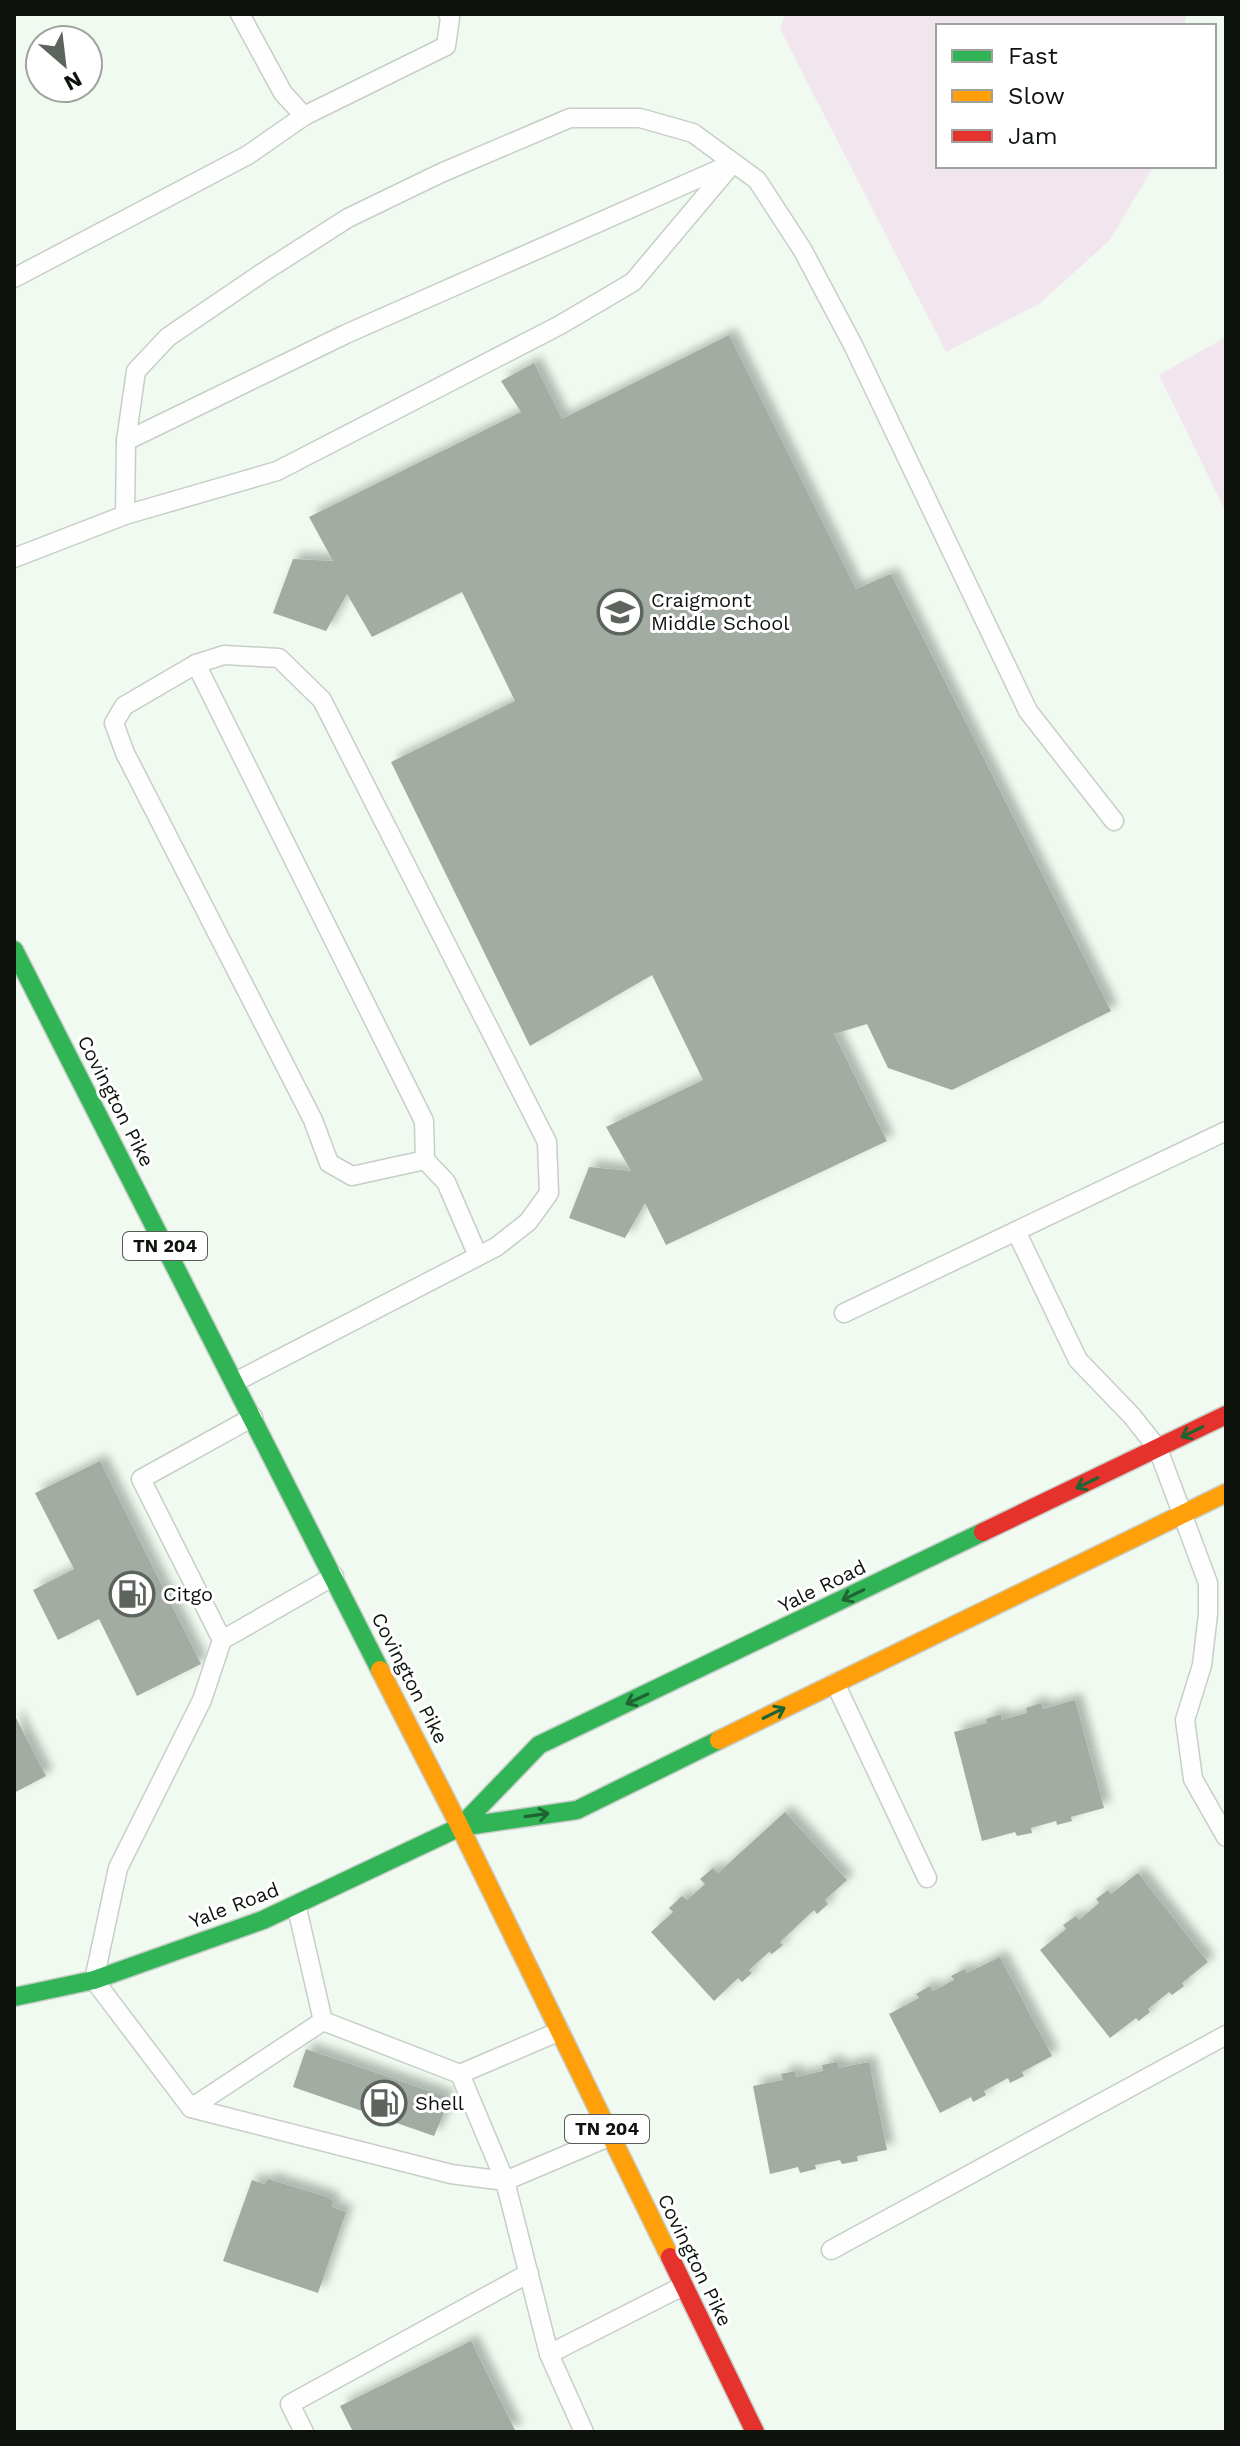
<svg xmlns="http://www.w3.org/2000/svg" width="1240" height="2446" font-family="'Work Sans',sans-serif">
	<defs>
		<filter id="shadow"><feDropShadow dx="7" dy="-7" stdDeviation="4" flood-color="#0004"/></filter>
	</defs>
	<rect width="100%" height="100%" fill="#f0faf0"/>
	<!-- green -->
	<g fill="#f1e6ee">
		<path d="M785,14H1186L1185,26H938V166H1154L1109,241L1039,304L946,352L780,29Z"/>
		<path d="M1226,337V512L1159,375Z"/>
	</g>
	<!-- building -->
	<g fill="#a3aca3" filter="url(#shadow)">
		<path d="M729,335L856,589L891,574L1111,1011L952,1090L888,1068L867,1024L834,1034L887,1141L666,1245L645,1203L625,1238L569,1218L589,1167L631,1171L606,1127L703,1080L652,975L530,1046L391,762L515,701L462,592L372,637L347,594L326,631L273,613L293,559L333,561L309,517L521,412L501,381L534,363L562,419Z"/>
		<path d="M100,1461L201,1664L137,1696L99,1619L58,1640L33,1590L74,1569L35,1493Z"/>
		<path d="M1075,1700L1104,1808L1071,1817L1072,1821L1057,1825L1056,1821L1031,1828L1032,1833L1017,1836L1015,1832L982,1841L954,1732L987,1723L986,1719L1001,1714L1002,1720L1027,1713L1026,1708L1041,1703L1043,1709Z"/>
		<path d="M14,1714L46,1776L14,1793Z"/>
		<path d="M785,1812L847,1880L825,1900L828,1904L817,1914L814,1910L780,1942L783,1945L772,1954L769,1952L749,1970L752,1973L742,1982L738,1978L714,2001L651,1932L673,1912L669,1908L682,1896L687,1900L705,1884L700,1879L713,1868L718,1873Z"/>
		<path d="M1138,1873L1208,1962L1182,1983L1184,1986L1172,1995L1169,1992L1148,2009L1150,2012L1139,2021L1136,2018L1110,2038L1040,1950L1066,1929L1063,1925L1076,1916L1079,1920L1099,1903L1096,1899L1108,1890L1111,1894Z"/>
		<path d="M1000,1957L1052,2056L1022,2072L1024,2076L1010,2083L1008,2078L984,2091L986,2095L973,2102L971,2097L940,2113L889,2014L919,1998L916,1994L930,1986L933,1991L954,1980L951,1976L965,1969L967,1973Z"/>
		<path d="M306,2049L447,2097L443,2115L434,2136L293,2087Z"/>
		<path d="M837,2062L839,2068L869,2062L887,2150L857,2156L858,2161L842,2164L840,2160L815,2165L816,2169L800,2173L798,2167L770,2174L753,2086L783,2080L781,2074L795,2071L796,2077L823,2071L822,2065Z"/>
		<path d="M268,2179L327,2197L333,2201L332,2207L346,2212L318,2293L223,2261L252,2180L264,2184Z"/>
		<path d="M471,2341L516,2432H353L340,2406Z"/>
	</g>
	<g fill="none" stroke-linecap="round" stroke-linejoin="round">
		<!-- lane casing -->
		<g stroke="#c7cec7" stroke-width="21">
			<g id="lane">
				<path d="M240,14L283,93L304,116L446,46L450,18L448,14"/>
				<path d="M14,278L248,155L304,116"/>
				<path d="M126,441L346,334L731,164"/>
				<path d="M125,515L126,441L136,371L168,337L262,273L348,218L441,173L570,118H640L693,133L757,180L802,249L853,345L1028,711L1114,821"/>
				<path d="M14,558L125,515L277,471L560,325L633,282L733,163"/>
				<path d="M196,664L424,1121L425,1160"/>
				<path d="M1016,1231L1078,1360L1132,1416L1158,1449L1208,1583V1614L1202,1665L1185,1720L1193,1779L1226,1837"/>
				<path d="M844,1313L1226,1131"/>
				<path d="M235,1382L496,1247L528,1222L549,1193L547,1142L322,700L279,658L224,655L196,664L124,706L114,723L125,753L313,1120L329,1163L352,1176L425,1160L446,1182L478,1256"/>
				<path d="M253,1417L141,1479L222,1640L202,1700L118,1868L94,1980L191,2108L451,2174L505,2181L611,2136"/>
				<path d="M222,1640L334,1576"/>
				<path d="M835,1683L927,1878"/>
				<path d="M323,2021L460,2074L560,2031"/>
				<path d="M460,2074L505,2181L549,2354L683,2286"/>
				<path d="M191,2108L323,2021L296,1904"/>
				<path d="M831,2250L1226,2035"/>
				<path d="M549,2354L584,2432"/>
				<path d="M304,2432L290,2404L529,2273"/>
			</g>
		</g>
		<!-- fast casing -->
		<g stroke="#c7cec7" stroke-width="21">
			<g id="fast">
				<path d="M14,950L380,1670"/>
				<path d="M460,1827L539,1745L983,1532"/>
				<path d="M14,1997L94,1980L263,1920L460,1827L577,1810L719,1740"/>
			</g>
		</g>
		<!-- slow casing -->
		<g stroke="#c7cec7" stroke-width="21">
			<g id="slow">
				<path d="M380,1670L460,1827L670,2257"/>
				<path d="M719,1740L1226,1493"/>
			</g>
		</g>
		<!-- jam casing -->
		<g stroke="#c7cec7" stroke-width="21">
			<g id="jam">
				<path d="M983,1532L1226,1415"/>
				<path d="M670,2257L755,2432"/>
			</g>
		</g>
		<!-- lane -->
		<use href="#lane" stroke="#fdfefd" stroke-width="18"/>
		<!-- fast -->
		<use href="#fast" stroke="#30b455" stroke-width="18"/>
		<!-- slow -->
		<use href="#slow" stroke="#ff9f0a" stroke-width="18"/>
		<!-- jam -->
		<use href="#jam" stroke="#e5322d" stroke-width="18"/>
	</g>
	<!-- one-way arrows -->
	<defs><path id="oneway-shaft" d="M-6 0H5M1.5-3L5.5 0L1.5 3" fill="none" stroke-width="1.6" stroke-linecap="round" stroke-linejoin="round" transform="scale(2)"/></defs>
	<g stroke="#1f6432">
		<use href="#oneway-shaft" transform="translate(1192 1432) rotate(154)"/>
		<use href="#oneway-shaft" transform="translate(1087 1483) rotate(154)"/>
		<use href="#oneway-shaft" transform="translate(853 1595) rotate(154)"/>
		<use href="#oneway-shaft" transform="translate(637 1699) rotate(155)"/>
		<use href="#oneway-shaft" transform="translate(774 1713) rotate(-26)"/>
		<use href="#oneway-shaft" transform="translate(537 1815) rotate(-8)"/>
	</g>
	<!-- icons -->
	<defs>
		<g id="school-ring" transform="scale(2.3)"><circle r="9.5" fill="#fff" stroke="#5d645d" stroke-width="1.5"/><path d="M0-5L7-2L0 1L-7-2ZM-4 1L0 2.5L4 1V4Q0 6-4 4Z" fill="#5d645d"/></g>
		<g id="fuel-ring" transform="scale(2.3)"><circle r="9.5" fill="#fff" stroke="#5d645d" stroke-width="1.5"/><path d="M-5.5-6h7V0h2V4h1.3V-2.5L3-4.5l.8-.8L6-3V5H2.5V1h-1V6h-7ZM-4.2-4.7v3.2H.2V-4.7Z" fill="#5d645d"/></g>
	</defs>
	<g fill-rule="evenodd">
		<use href="#school-ring" x="620" y="612"/>
		<use href="#fuel-ring" x="132" y="1594"/>
		<use href="#fuel-ring" x="384" y="2103"/>
	</g>
	<g text-anchor="middle" stroke-width="6" stroke-linejoin="round" paint-order="stroke">
		<!-- shield labels -->
		<g fill="#fff" stroke="#565a56" stroke-width="2">
			<rect x="123" y="1232" width="84" height="28" rx="6"/>
			<rect x="565" y="2115" width="84" height="28" rx="6"/>
		</g>
		<g font-size="18" font-weight="bold" fill="#0e130e">
			<text x="165" y="1252">TN 204</text>
			<text x="607" y="2135">TN 204</text>
		</g>
		<!-- poi labels -->
		<g font-size="20" fill="#0e130e" stroke="#fff" text-anchor="start">
			<text x="651" y="607">Craigmont<tspan x="651" dy="23">Middle School</tspan></text>
			<text x="163" y="1601">Citgo</text>
			<text x="415" y="2110">Shell</text>
		</g>
		<!-- street labels -->
		<g font-size="20" fill="#0e130e" stroke="#fff">
			<text transform="translate(116 1101) rotate(63)" y="7">Covington Pike</text>
			<text transform="translate(822 1586) rotate(-26)" y="7">Yale Road</text>
			<text transform="translate(410 1678) rotate(63)" y="7">Covington Pike</text>
			<text transform="translate(234 1905) rotate(-21)" y="7">Yale Road</text>
			<text transform="translate(695 2260) rotate(64)" y="7">Covington Pike</text>
		</g>
	</g>
	<!-- border -->
	<rect width="1240" height="2446" fill="none" stroke="#0e130e" stroke-width="32"/>
	<!-- legend -->
	<rect x="936" y="24" width="280" height="144" fill="#ffffff" stroke="#9fa19f" stroke-width="2"/>
	<rect x="952" y="50" width="40" height="12" fill="#30b455" stroke="#9fa19f" stroke-width="2"/>
	<text x="1008" y="64" font-size="24" fill="#0e130e">Fast</text>
	<rect x="952" y="90" width="40" height="12" fill="#ff9f0a" stroke="#9fa19f" stroke-width="2"/>
	<text x="1008" y="104" font-size="24" fill="#0e130e">Slow</text>
	<rect x="952" y="130" width="40" height="12" fill="#e5322d" stroke="#9fa19f" stroke-width="2"/>
	<text x="1008" y="144" font-size="24" fill="#0e130e">Jam</text>
	<!-- north arrow -->
	<g transform="translate(64 64) rotate(152)"><circle r="38" fill="#ffffff" stroke="#9fa19f" stroke-width="2"/>
	<path d="M0-6L14 30L0 20L-14 30Z" fill="#5d645d"/>
	<text y="-12" font-size="22" font-weight="bold" text-anchor="middle" fill="#0e130e">N</text>
	</g>
</svg>
